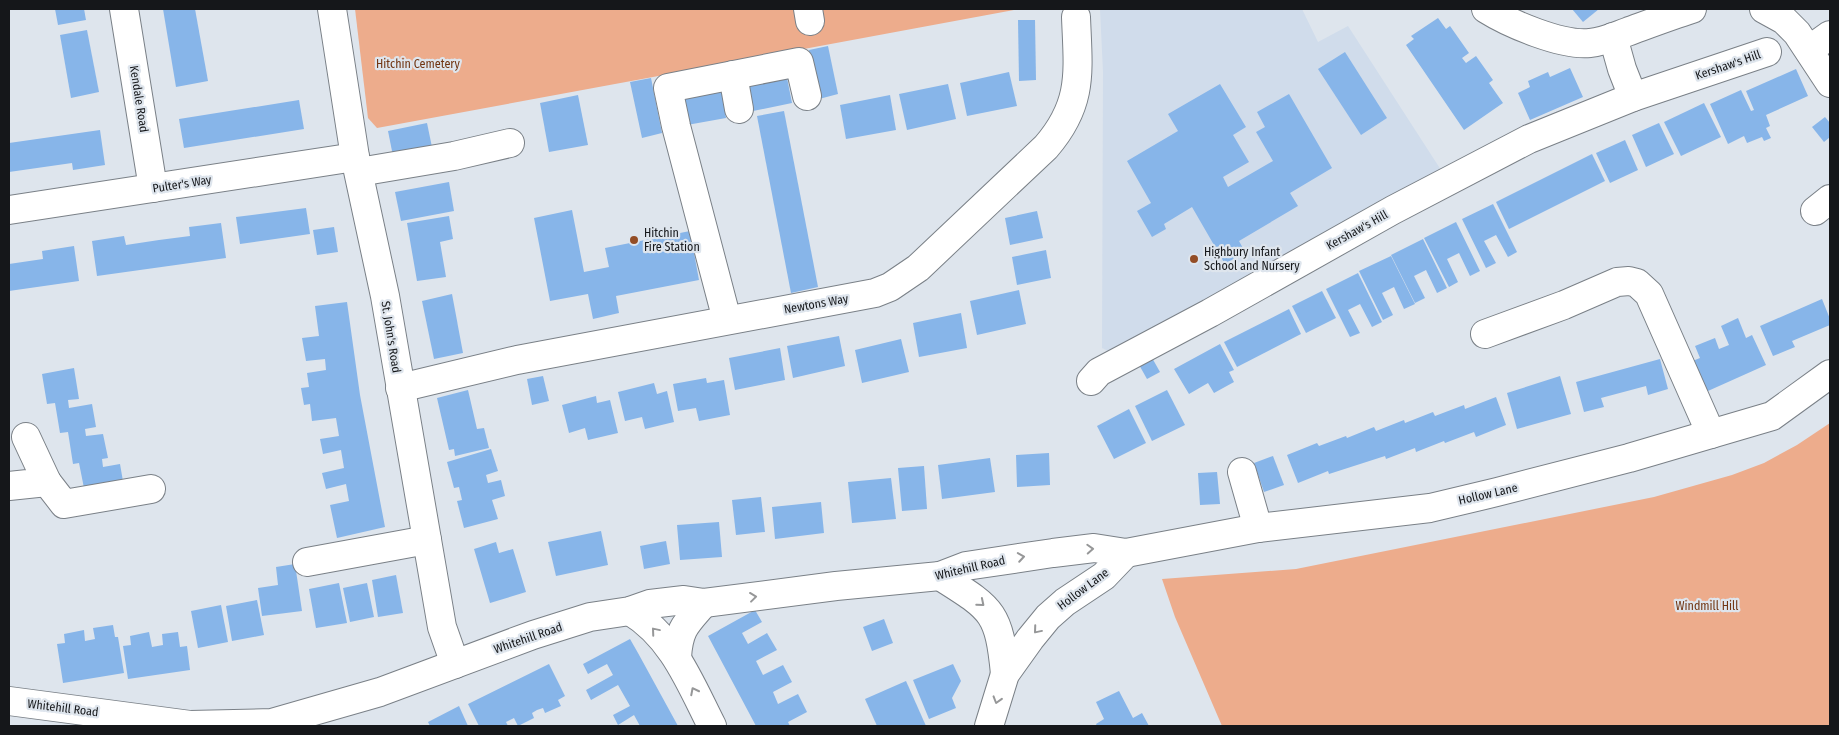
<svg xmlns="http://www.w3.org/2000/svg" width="1839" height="735" font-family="'Fira Sans Condensed',sans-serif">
	<rect width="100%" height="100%" fill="#dee5ed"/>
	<!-- built -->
	<path fill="#d0dceb" d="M1100,9H1302L1318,42L1348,26L1441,170L1118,356L1102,348L1103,72Z"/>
	<!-- green -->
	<g fill="#edac8c">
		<path d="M355,9H1020L377,128L368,118Z"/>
		<path d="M1830,423V726H1222L1175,617L1162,579L1296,569L1654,497L1732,475L1764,463L1797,445Z"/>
	</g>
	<!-- building -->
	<g fill="#87b5e9">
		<path d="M55,9H84L86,20L58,25Z"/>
		<path d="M163,9H195L208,81L176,87Z"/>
		<path d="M1572,9H1599L1583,22Z"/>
		<path d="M1438,18L1446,29L1450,26L1469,53L1462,58L1466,63L1476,56L1493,80L1489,83L1503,103L1464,130L1406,45L1414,39L1411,36Z"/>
		<path d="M1018,20H1035L1036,80L1019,81Z"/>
		<path d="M87,30L99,92L71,98L60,35Z"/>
		<path d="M828,46L838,94L819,99L809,50Z"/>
		<path d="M1345,52L1387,118L1361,135L1318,69Z"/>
		<path d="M1570,68L1583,97L1530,120L1518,93L1530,87L1528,81L1548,72L1550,77Z"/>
		<path d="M1796,69L1808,96L1766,115L1770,126L1766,128L1771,138L1764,141L1762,137L1747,143L1744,136L1728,144L1710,104L1741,90L1751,111L1754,110L1746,91Z"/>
		<path d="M1009,72L1017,106L967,116L960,83Z"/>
		<path d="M786,73L792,103L753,111L746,81Z"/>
		<path d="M651,78L662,133L642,138L630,82Z"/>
		<path d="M948,84L956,119L907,130L899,94Z"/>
		<path d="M1220,84L1246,127L1233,135L1249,162L1223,177L1228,187L1273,161L1256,132L1265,127L1257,112L1289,94L1332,168L1290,193L1298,206L1239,241L1245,252L1225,264L1192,207L1164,224L1166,229L1152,237L1137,211L1151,203L1127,161L1178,131L1168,114Z"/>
		<path d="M721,86L726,118L687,125L682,93Z"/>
		<path d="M578,95L588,145L549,152L540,103Z"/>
		<path d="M890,95L896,130L846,139L840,105Z"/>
		<path d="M299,100L304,129L184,148L179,119Z"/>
		<path d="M1704,103L1721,137L1681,156L1664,122Z"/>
		<path d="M784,111L818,287L791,293L757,116Z"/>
		<path d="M1825,117L1830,123V137L1824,142L1812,127Z"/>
		<path d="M427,123L433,152L394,161L388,131Z"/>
		<path d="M1659,123L1674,154L1646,167L1632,135Z"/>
		<path d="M100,130L105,165L73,170L72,163L9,172V143Z"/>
		<path d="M1625,140L1638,170L1610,183L1596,153Z"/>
		<path d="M1592,154L1605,181L1509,229L1496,202Z"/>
		<path d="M449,182L454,211L401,221L395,192Z"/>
		<path d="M1493,204L1517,252L1508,257L1496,235L1484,241L1496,263L1486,268L1462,219Z"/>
		<path d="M306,208L310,234L240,244L236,217Z"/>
		<path d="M572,210L584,272L609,267L605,248L690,231L699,280L616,296L619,313L593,319L588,294L550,301L534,218Z"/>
		<path d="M1037,211L1043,238L1010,245L1005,218Z"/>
		<path d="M449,216L453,239L440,242L446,277L417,281L407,223Z"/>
		<path d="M1456,222L1480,271L1470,276L1459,253L1447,259L1458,282L1449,287L1424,238Z"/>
		<path d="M221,223L226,258L97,276L92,241L124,236L126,245L159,240L190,236L189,227Z"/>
		<path d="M334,227L338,252L317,255L313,230Z"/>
		<path d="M1423,239L1447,288L1437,293L1426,270L1414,276L1425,298L1415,303L1391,255Z"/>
		<path d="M74,246L79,281L9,291V264L43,259L42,251Z"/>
		<path d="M1046,250L1051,278L1017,285L1012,257Z"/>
		<path d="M1391,256L1415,304L1404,309L1394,287L1382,293L1393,315L1383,320L1359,271Z"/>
		<path d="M1358,273L1382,322L1372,327L1360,304L1348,310L1360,333L1350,337L1326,289Z"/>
		<path d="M1019,290L1026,324L977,335L970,301Z"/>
		<path d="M1322,291L1336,318L1306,333L1292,306Z"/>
		<path d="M452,294L463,353L434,359L422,301Z"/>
		<path d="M1822,299L1830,319V325L1792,341L1795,347L1773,356L1760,326Z"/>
		<path d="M347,302L360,395L385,527L337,538L330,505L349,501L346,484L326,489L322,473L344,468L341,450L323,454L320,439L339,436L336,418L312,421L310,404L304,405L301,388L309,387L307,373L326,370L325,359L306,361L302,338L319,336L315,306Z"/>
		<path d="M1289,309L1301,334L1237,367L1224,342Z"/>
		<path d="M961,313L967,348L919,357L913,323Z"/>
		<path d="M1738,318L1746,338L1752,335L1766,365L1699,395L1685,364L1700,358L1695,346L1715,338L1719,349L1729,345L1721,326Z"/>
		<path d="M839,336L845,366L793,378L787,346Z"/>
		<path d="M901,339L909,372L862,383L855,350Z"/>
		<path d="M1220,344L1234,370L1229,372L1234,382L1214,393L1208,383L1189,394L1174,369Z"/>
		<path d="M780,348L785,380L735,390L729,358Z"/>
		<path d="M1151,356L1160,372L1147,379L1138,363Z"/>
		<path d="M1660,359L1668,389L1648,395L1646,386L1601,398L1604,407L1584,412L1576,382Z"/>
		<path d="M74,368L79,399L68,400L69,408L92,404L96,427L85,429L86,436L103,434L108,458L102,459L103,467L120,464L124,487L85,493L79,463L73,464L68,432L60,433L55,403L47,404L42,374Z"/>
		<path d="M543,376L549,401L532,405L527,379Z"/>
		<path d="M1560,376L1571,414L1517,429L1507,393Z"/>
		<path d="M706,378L707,383L724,380L730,415L699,421L696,408L678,411L673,384Z"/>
		<path d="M654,383L657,394L667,391L674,422L645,429L642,417L625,421L618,392Z"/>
		<path d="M468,390L477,429L484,428L489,448L455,456L454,449L449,450L437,398Z"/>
		<path d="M1167,390L1185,425L1152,441L1135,406Z"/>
		<path d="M596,396L597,403L610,400L618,433L588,440L585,428L569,433L562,405Z"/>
		<path d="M1496,397L1506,425L1476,437L1474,432L1445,443L1444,441L1416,452L1415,448L1386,459L1385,456L1329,474L1328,471L1298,483L1287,455L1317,443L1319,446L1346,436L1347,438L1374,427L1376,431L1404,420L1405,423L1433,412L1435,416L1464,405L1465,409Z"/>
		<path d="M1129,409L1146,443L1114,459L1097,426Z"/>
		<path d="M491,449L498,471L486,475L488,483L501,480L505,496L492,500L498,519L464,528L457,501L462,500L459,487L454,488L447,462Z"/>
		<path d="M1049,453L1050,485L1017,487L1016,455Z"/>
		<path d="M1273,456L1284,485L1264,492L1254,463Z"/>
		<path d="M990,458L995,492L942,499L938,465Z"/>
		<path d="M924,466L927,509L902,511L898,468Z"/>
		<path d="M1217,472L1220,504L1200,505L1198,473Z"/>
		<path d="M891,478L896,519L852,523L848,482Z"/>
		<path d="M761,497L765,532L736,535L732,500Z"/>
		<path d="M821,502L824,533L775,539L772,507Z"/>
		<path d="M719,522L722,557L680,560L677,525Z"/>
		<path d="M601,531L608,565L556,576L548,542Z"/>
		<path d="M666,541L670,564L644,569L640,546Z"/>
		<path d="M496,542L499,553L513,549L526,592L490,603L474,549Z"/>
		<path d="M295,564L302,611L262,616L258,588L278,585L276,567Z"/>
		<path d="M396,575L403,613L378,617L372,580Z"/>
		<path d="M339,583L347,623L316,628L309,589Z"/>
		<path d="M367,583L374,617L350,622L343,588Z"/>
		<path d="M257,600L264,635L232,641L226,606Z"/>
		<path d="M221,605L228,642L198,648L191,611Z"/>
		<path d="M755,610L762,622L742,633L748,644L767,633L777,650L756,661L763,675L783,665L792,682L773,692L778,704L798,694L807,712L788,722L790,726H756L708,636Z"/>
		<path d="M884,619L893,643L872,651L863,627Z"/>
		<path d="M113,625L115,637H118L124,673L63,683L57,644L65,643L64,634L84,630L85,641L95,639L93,628Z"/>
		<path d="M149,632L152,647L163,645L162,634L178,632L180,647L187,646L190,670L128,679L123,646L131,645L130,636Z"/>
		<path d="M630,639L638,653L678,726H640L634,715L618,725L613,715L630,706L618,685L591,700L586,690L613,675L607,664L588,674L583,664Z"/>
		<path d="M549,664L565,696L558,700L561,706L545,713L543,708L537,710L532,713L534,718L518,726L514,718L506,722L508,726H479L468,704Z"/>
		<path d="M953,664L961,681L952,698L956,708L929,719L913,680Z"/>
		<path d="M906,681L926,726H877L865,699Z"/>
		<path d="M1119,691L1133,718L1142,713L1149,726H1097L1096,724L1104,719L1096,702Z"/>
		<path d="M459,706L468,726H430L428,722Z"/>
	</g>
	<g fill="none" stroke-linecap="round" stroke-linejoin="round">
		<!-- minor casing -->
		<g stroke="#7a8087" stroke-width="30">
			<g id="minor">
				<path d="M124,9L153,188"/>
				<path d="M332,9L355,157L385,296L442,627L455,664"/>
				<path d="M808,9L810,21"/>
				<path d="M1486,9C1510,24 1562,46 1590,43C1603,42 1616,36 1627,32C1649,24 1670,16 1692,9"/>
				<path d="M1764,9L1784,20L1797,33L1830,83"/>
				<path d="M1613,37L1622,69L1633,97"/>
				<path d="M1809,50L1830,35"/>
				<path d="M733,75L739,109"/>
				<path d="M359,172L454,156L510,143"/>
				<path d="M9,210L355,157"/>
				<path d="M1815,211L1830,199"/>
				<path d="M727,320L676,126L668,88L799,62L807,96"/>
				<path d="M1485,334L1564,305L1617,282L1629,281L1637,283L1649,294L1711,434"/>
				<path d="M1091,381L1099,372L1210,313L1393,210L1529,139L1633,97L1767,52"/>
				<path d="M400,388L517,360L875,293L890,287L918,268L1046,147C1084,103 1078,71 1076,17"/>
				<path d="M1242,472L1258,528"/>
				<path d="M47,482L64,504L151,489"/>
				<path d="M9,486L47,482L26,437"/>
				<path d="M307,562L427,540"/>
				<path d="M940,576C992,609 999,611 1005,674"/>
				<path d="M630,611C673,637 690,683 712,726"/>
				<path d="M677,657C679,628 686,624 704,603"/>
				<path d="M9,701L190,725L272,723L380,692L533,635L590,617L630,611L650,604L684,600L704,603L836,586L940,576L966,566L1053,553L1094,548L1126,553L1258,528L1430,508L1497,492L1629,458L1772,416L1830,374"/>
				<path d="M989,726L1005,674L1030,639L1048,617L1065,602L1104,576L1126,553"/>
			</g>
		</g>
		<!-- minor -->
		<use href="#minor" stroke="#fff" stroke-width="28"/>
	</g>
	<!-- one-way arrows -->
	<defs><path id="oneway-chevron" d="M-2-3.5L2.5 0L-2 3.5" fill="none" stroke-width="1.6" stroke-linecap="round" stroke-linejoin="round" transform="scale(1.25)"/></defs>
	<g stroke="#969798">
		<use href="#oneway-chevron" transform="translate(1090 549) rotate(-3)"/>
		<use href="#oneway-chevron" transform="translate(1021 557) rotate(-9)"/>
		<use href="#oneway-chevron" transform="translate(753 597) rotate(-7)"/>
		<use href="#oneway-chevron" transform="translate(981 603) rotate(40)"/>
		<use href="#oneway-chevron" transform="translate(1037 630) rotate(130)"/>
		<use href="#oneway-chevron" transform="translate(655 631) rotate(-130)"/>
		<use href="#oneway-chevron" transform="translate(694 691) rotate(-117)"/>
		<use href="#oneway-chevron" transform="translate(997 700) rotate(107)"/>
	</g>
	<!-- markers -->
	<g fill="#934d26" stroke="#dee5ed" stroke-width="2">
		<circle cx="634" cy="240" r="5"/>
		<circle cx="1194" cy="259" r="5"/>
	</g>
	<g text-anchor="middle" stroke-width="4.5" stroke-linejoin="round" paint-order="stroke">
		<!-- park labels -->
		<g font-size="12" fill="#713512" stroke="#dee5ed">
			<text x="418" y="68">Hitchin Cemetery</text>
			<text x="1707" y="610">Windmill Hill</text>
		</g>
		<!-- street labels -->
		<g font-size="12" fill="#15171a" stroke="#dee5ed">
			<text transform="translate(1728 65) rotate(-19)" y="4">Kershaw's Hill</text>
			<text transform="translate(139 99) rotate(81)" y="4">Kendale Road</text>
			<text transform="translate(182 184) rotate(-9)" y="4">Pulter's Way</text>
			<text transform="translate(1357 230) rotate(-29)" y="4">Kershaw's Hill</text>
			<text transform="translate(816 304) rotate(-10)" y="4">Newtons Way</text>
			<text transform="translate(391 337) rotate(81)" y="4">St. John's Road</text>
			<text transform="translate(1488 494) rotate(-13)" y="4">Hollow Lane</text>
			<text transform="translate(970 568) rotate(-13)" y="4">Whitehill Road</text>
			<text transform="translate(1083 589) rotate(-37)" y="4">Hollow Lane</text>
			<text transform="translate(528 638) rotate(-19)" y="4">Whitehill Road</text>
			<text transform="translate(63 708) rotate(7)" y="4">Whitehill Road</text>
		</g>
		<!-- poi labels -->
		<g font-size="12" fill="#15171a" stroke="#dee5ed" text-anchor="start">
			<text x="644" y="237">Hitchin<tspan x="644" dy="14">Fire Station</tspan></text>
			<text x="1204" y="256">Highbury Infant<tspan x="1204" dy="14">School and Nursery</tspan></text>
		</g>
	</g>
	<!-- border -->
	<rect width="1839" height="735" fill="none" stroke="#15171a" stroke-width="20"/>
</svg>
